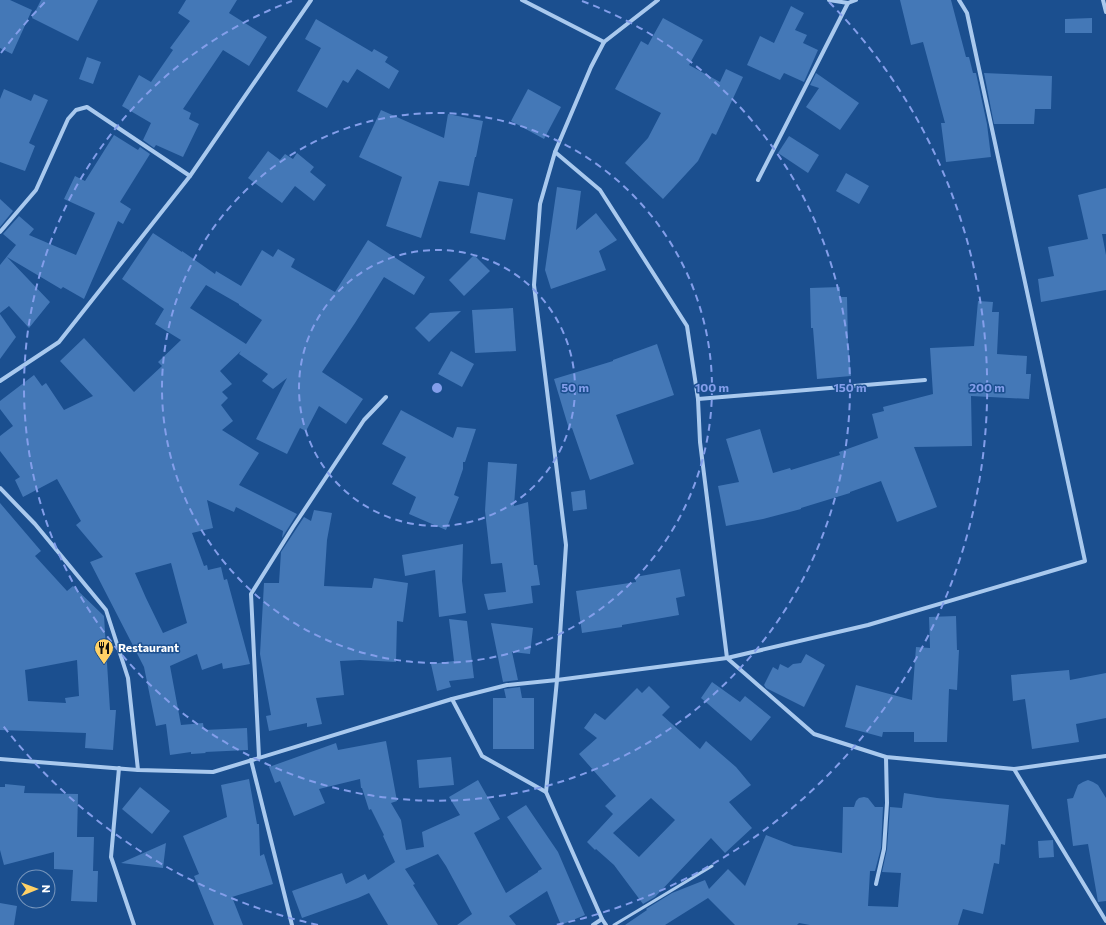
<svg xmlns="http://www.w3.org/2000/svg" width="1106" height="925" font-family="Commissioner,sans-serif">
	<rect width="100%" height="100%" fill="#1b4f8f"/>
	<!-- building -->
	<g fill="#4478b7" fill-rule="evenodd">
		<path d="M0,0H10L32,10L12,54L0,48Z"/>
		<path d="M41,0H98L78,41L32,18Z"/>
		<path d="M186,0H237L229,13L267,37L249,66L223,50L183,109L191,113L189,119L199,124L183,157L156,145L154,148L143,140L151,123L122,106L139,75L151,82L173,50L170,48L190,21L178,13Z"/>
		<path d="M900,0H951L966,57H969L973,73H976L987,124L991,157L946,162L941,123H945L923,42L911,45Z"/>
		<path d="M791,6L804,13L795,30L807,35L803,43L818,50L804,82L784,73L780,80L747,65L760,36L774,43Z"/>
		<path d="M663,18L703,40L689,65L720,82L726,69L743,77L716,135L712,133L698,161L663,199L625,163L648,138L661,113L615,89L641,41L648,45Z"/>
		<path d="M1092,18V33H1065V19Z"/>
		<path d="M316,19L372,52L374,49L388,57L385,62L399,71L389,89L357,69L348,83L343,80L327,108L297,91L321,48L305,39Z"/>
		<path d="M87,57L101,62L93,84L79,79Z"/>
		<path d="M816,73L859,103L840,130L806,107L819,88L810,85Z"/>
		<path d="M984,73L1052,76L1051,109H1035L1034,124H994Z"/>
		<path d="M4,89L31,101L34,94L48,100L29,143L35,146L25,171L0,162V99Z"/>
		<path d="M528,89L561,107L544,139L511,121Z"/>
		<path d="M381,110L444,138L448,114L483,121L476,157H475L469,186L439,181L421,238L386,226L402,177L359,157Z"/>
		<path d="M114,135L138,150L140,147L150,154L120,202L131,209L123,224L118,221L84,299L63,287L61,289L7,257L50,302L29,328L9,306L0,313V265L16,245L3,234L19,216L34,229L29,235L76,255L95,213L64,199L75,176L85,181Z"/>
		<path d="M789,136L819,155L808,173L778,153Z"/>
		<path d="M268,151L280,160L285,154L293,159L297,153L314,167L310,172L326,185L314,201L295,186L282,203L248,178Z"/>
		<path d="M846,173L869,186L859,204L836,191Z"/>
		<path d="M557,187L581,191L576,230L596,213L617,240L599,251L606,270L551,289L545,270Z"/>
		<path d="M1106,188V234H1102L1106,255V290L1041,302L1038,279L1054,276L1048,247L1088,239L1078,195Z"/>
		<path d="M478,192L513,199L505,240L470,233Z"/>
		<path d="M0,199L13,211L0,227Z"/>
		<path d="M153,233L182,252V251L215,274L216,271L241,286L262,250L273,257L278,249L295,259L291,267L335,292L368,240L425,277L414,295L384,277L355,323L322,372L363,399L346,424L319,406L306,431L300,428L287,454L256,439L287,378L273,389L262,381L268,374L239,354L241,351L220,371L232,384L222,392L228,398L221,405L233,421L222,430L259,453L239,485L297,514L282,538L283,531L236,507L234,512L207,500L213,528L192,533L204,566L207,565L208,570L221,567L224,580L227,579L250,664L223,669L222,663L202,670L197,654L170,666L181,725L203,723L204,730L247,728L248,750L205,752L206,753L191,754V752L170,755L166,724L156,726L144,667L90,562L103,557L76,525L81,521L57,479L23,497L15,480L20,477L0,451V436L13,426L0,409V401L34,375L42,386L46,383L64,410L93,396L60,361L84,338L134,392L162,366L158,362L181,340L155,324L164,309L122,279ZM206,285L239,304V305L262,320L246,344L190,308ZM171,563L187,623L163,633L146,598L135,573Z"/>
		<path d="M474,255L490,271L464,296L449,280Z"/>
		<path d="M840,287V297H847L848,342L851,376L817,379L813,328H811L810,288Z"/>
		<path d="M978,301L993,302L992,312H999L997,354L1027,356L1026,374H1031L1029,399L971,396L972,446L914,447L937,507L897,522L881,481L850,492V493L801,508V509L763,519L726,526L718,486L739,482L726,439L760,429L773,473L790,468L791,470L840,455L839,452L878,438L872,414L884,411L883,407L933,394L930,348L974,346Z"/>
		<path d="M513,308L516,351L475,353L472,310Z"/>
		<path d="M461,311L429,342L415,328L430,313Z"/>
		<path d="M0,314L16,337L0,359Z"/>
		<path d="M657,344L674,395L616,415L634,464L590,480L572,428L569,429L554,379L613,361V360Z"/>
		<path d="M451,351L474,364L462,387L438,374Z"/>
		<path d="M401,410L453,438L457,427L476,429L465,462H463V469L454,495L459,497L446,530L409,514L416,497L392,484L406,457L382,444Z"/>
		<path d="M488,462L517,464L514,506L528,502L534,565H537L540,585L531,586L533,603L488,610L484,594L506,592L502,563L491,564L485,511Z"/>
		<path d="M585,490L587,509L573,511L571,492Z"/>
		<path d="M0,503L41,551L35,556L67,591L73,586L104,616L110,710H116L113,750L85,748L86,733L0,730ZM77,660L79,696L65,698L66,703L28,701L25,670Z"/>
		<path d="M314,510L332,513L327,540L324,586L372,588L374,578L408,583L403,622L397,621L396,662L360,660L340,661L344,695L316,698L322,724L307,727V723L269,731L266,716L271,715L260,654L264,583H279L281,552L304,517L311,521Z"/>
		<path d="M463,544L462,581L466,613L439,617L435,570L405,576L402,555Z"/>
		<path d="M680,569L685,596L676,598L679,615L622,625V627L582,633L576,591L636,582L635,577Z"/>
		<path d="M956,616L957,650H959L957,690L949,689L947,742H914V732H883L882,737L845,727L856,685L912,700L916,647L930,648L929,617Z"/>
		<path d="M449,619L467,621L474,678L449,681L451,687L437,691L431,664L454,661Z"/>
		<path d="M491,623L533,628L530,654L512,652L518,680L503,682Z"/>
		<path d="M806,654L825,665L804,707L766,688L764,685L773,667L778,670L780,664L788,668L793,664L801,663Z"/>
		<path d="M1069,670L1070,680L1106,673V718L1076,724L1079,742L1032,749L1025,699L1013,701L1011,675Z"/>
		<path d="M712,682L740,702L745,696L771,717L751,741L701,698Z"/>
		<path d="M649,686L670,707L662,715L700,749L706,741L736,767L751,785L729,802L752,828L725,853L711,838L655,897L643,904L614,865L596,849L595,850L587,842L613,814L605,806L616,796L579,754L597,738L584,728L595,713L605,720L637,688L642,693ZM651,798L675,820L639,857L613,833Z"/>
		<path d="M520,687L522,698H534V749H493V698H506L504,689Z"/>
		<path d="M386,741L397,801L391,803L401,820L406,850L424,847L422,832L460,815L449,797L478,780L500,819L474,833L506,893L538,872V871L542,869L507,817L526,805L558,852L585,915L561,925L547,891L509,916L516,925H457L472,914L446,866L438,854L405,869L415,884L413,885L438,925H388L369,893L358,898L302,918L292,891L342,873L346,884L365,874L368,880L395,862L383,836L384,835L371,809L369,810L362,788H361L360,779L319,789L325,803L294,816L280,781L275,783L269,767L336,743L338,750Z"/>
		<path d="M451,757L454,785L419,788L417,760Z"/>
		<path d="M249,779L257,824H259L260,856L264,854L273,884L232,897L243,925H214L194,876L199,874L183,836L227,817L221,785Z"/>
		<path d="M1088,780L1093,782L1098,785L1106,798V901L1098,902L1088,844L1073,846L1067,799L1073,798L1078,785L1083,782Z"/>
		<path d="M5,784L25,786L24,793L78,794L77,837H94L93,871H98L97,902L71,901L73,870L54,869V852L4,865L0,850V787H5Z"/>
		<path d="M140,787L170,811L152,834L122,809Z"/>
		<path d="M904,793L937,798L1009,805L1005,845L1001,844L999,864L994,863L983,914L963,909L958,925H810L799,923L797,925H735L708,898L665,925H625L647,910L646,909L672,893L705,880L709,889L728,869L745,886L766,835L794,846L842,853L843,807H854L856,801L859,798L864,797L868,798L875,807H883L881,848L875,871H870L868,906L898,907L901,873L882,872L887,849L890,807L902,808Z"/>
		<path d="M1053,840L1054,857L1039,858L1038,841Z"/>
		<path d="M166,843L163,868L121,863Z"/>
		<path d="M0,903L17,906L14,925H0Z"/>
	</g>
	<g fill="none" stroke-linecap="round" stroke-linejoin="round">
		<!-- lane -->
		<path stroke="#a9c9ee" stroke-width="3" d="M614,925L712,866"/>
		<!-- street -->
		<g stroke="#a9c9ee" stroke-width="4">
			<path d="M522,0L604,42"/>
			<path d="M829,0L848,3L856,0"/>
			<path d="M1103,0L1106,12"/>
			<path d="M555,152L600,190L687,326L698,399L700,442L727,658L814,734L886,757L1014,769L1106,756"/>
			<path d="M758,180L848,3"/>
			<path d="M0,232L36,190L68,119L76,110L87,107L190,176"/>
			<path d="M0,381L59,342L190,176L311,0"/>
			<path d="M698,399L925,380"/>
			<path d="M0,488L35,524L106,610L128,678L138,770"/>
			<path d="M452,699L482,756L546,792"/>
			<path d="M259,757L251,594L293,527L364,420L386,397"/>
			<path d="M0,759L138,770L213,772L452,699L507,685L557,680L727,658L868,625L1085,561L967,13L959,0"/>
			<path d="M251,760L292,925"/>
			<path d="M119,768L111,857L134,925"/>
			<path d="M1014,769L1106,921"/>
			<path d="M876,884L884,849L887,803L886,757"/>
			<path d="M593,925L602,919"/>
			<path d="M606,925L602,919L546,792L557,680L566,545L534,285L540,204L555,152L591,67L604,42L658,0"/>
		</g>
	</g>
	<!-- distance rings -->
	<g fill="none" stroke="#839eea" stroke-width="2" stroke-dasharray="7 5">
		<circle cx="437" cy="388" r="138"/>
		<circle cx="437" cy="388" r="275"/>
		<path d="M582 1A413 413 0 1 1 292 1"/>
		<path d="M318 925A550 550 0 0 1 1 723M1 53A550 550 0 0 1 45 2M829 2A550 550 0 0 1 556 925"/>
	</g>
	<!-- icons -->
	<defs>
		<g id="restaurant-pin" transform="scale(1)"><path d="M0 17L-7.5 6A9.5 9.5 0 1 1 7.5 6Z" fill="#ffd166" stroke="#1b4f8f"/><path d="M-5-6h1v4h1v-4h1v4h1v-4h1v5L-1.5 .5V6h-2V.5L-5-1ZM5-6V6H3V1.5H1.5Q1.5-4 5-6Z" fill="#111"/></g>
	</defs>
	<g fill-rule="evenodd">
		<use href="#restaurant-pin" x="104" y="648"/>
	</g>
	<g text-anchor="middle" stroke-width="3" stroke-linejoin="round" paint-order="stroke">
		<!-- poi labels -->
		<g font-size="12" font-weight="bold" fill="#fff" stroke="#1b4f8f" text-anchor="start">
			<text x="118" y="652">Restaurant</text>
		</g>
	</g>
	<circle cx="437" cy="388" r="6" fill="#839eea" stroke="#1b4f8f" stroke-width="2"/>
	<g font-size="12" text-anchor="middle" font-weight="bold" fill="#839eea" stroke="#1b4f8f" stroke-width="3" stroke-linejoin="round" paint-order="stroke">
		<text x="575" y="392">50 m</text>
		<text x="712" y="392">100 m</text>
		<text x="850" y="392">150 m</text>
		<text x="987" y="392">200 m</text>
	</g>
	<!-- north arrow -->
	<g transform="translate(36 889) rotate(89)"><circle r="19" fill="#1b4f8f" stroke="#7695bc"/>
	<path d="M0-3L7 15L0 10L-7 15Z" fill="#ffd166"/>
	<text y="-6" font-size="11" font-weight="bold" text-anchor="middle" fill="#ffffff">N</text>
	</g>
</svg>
